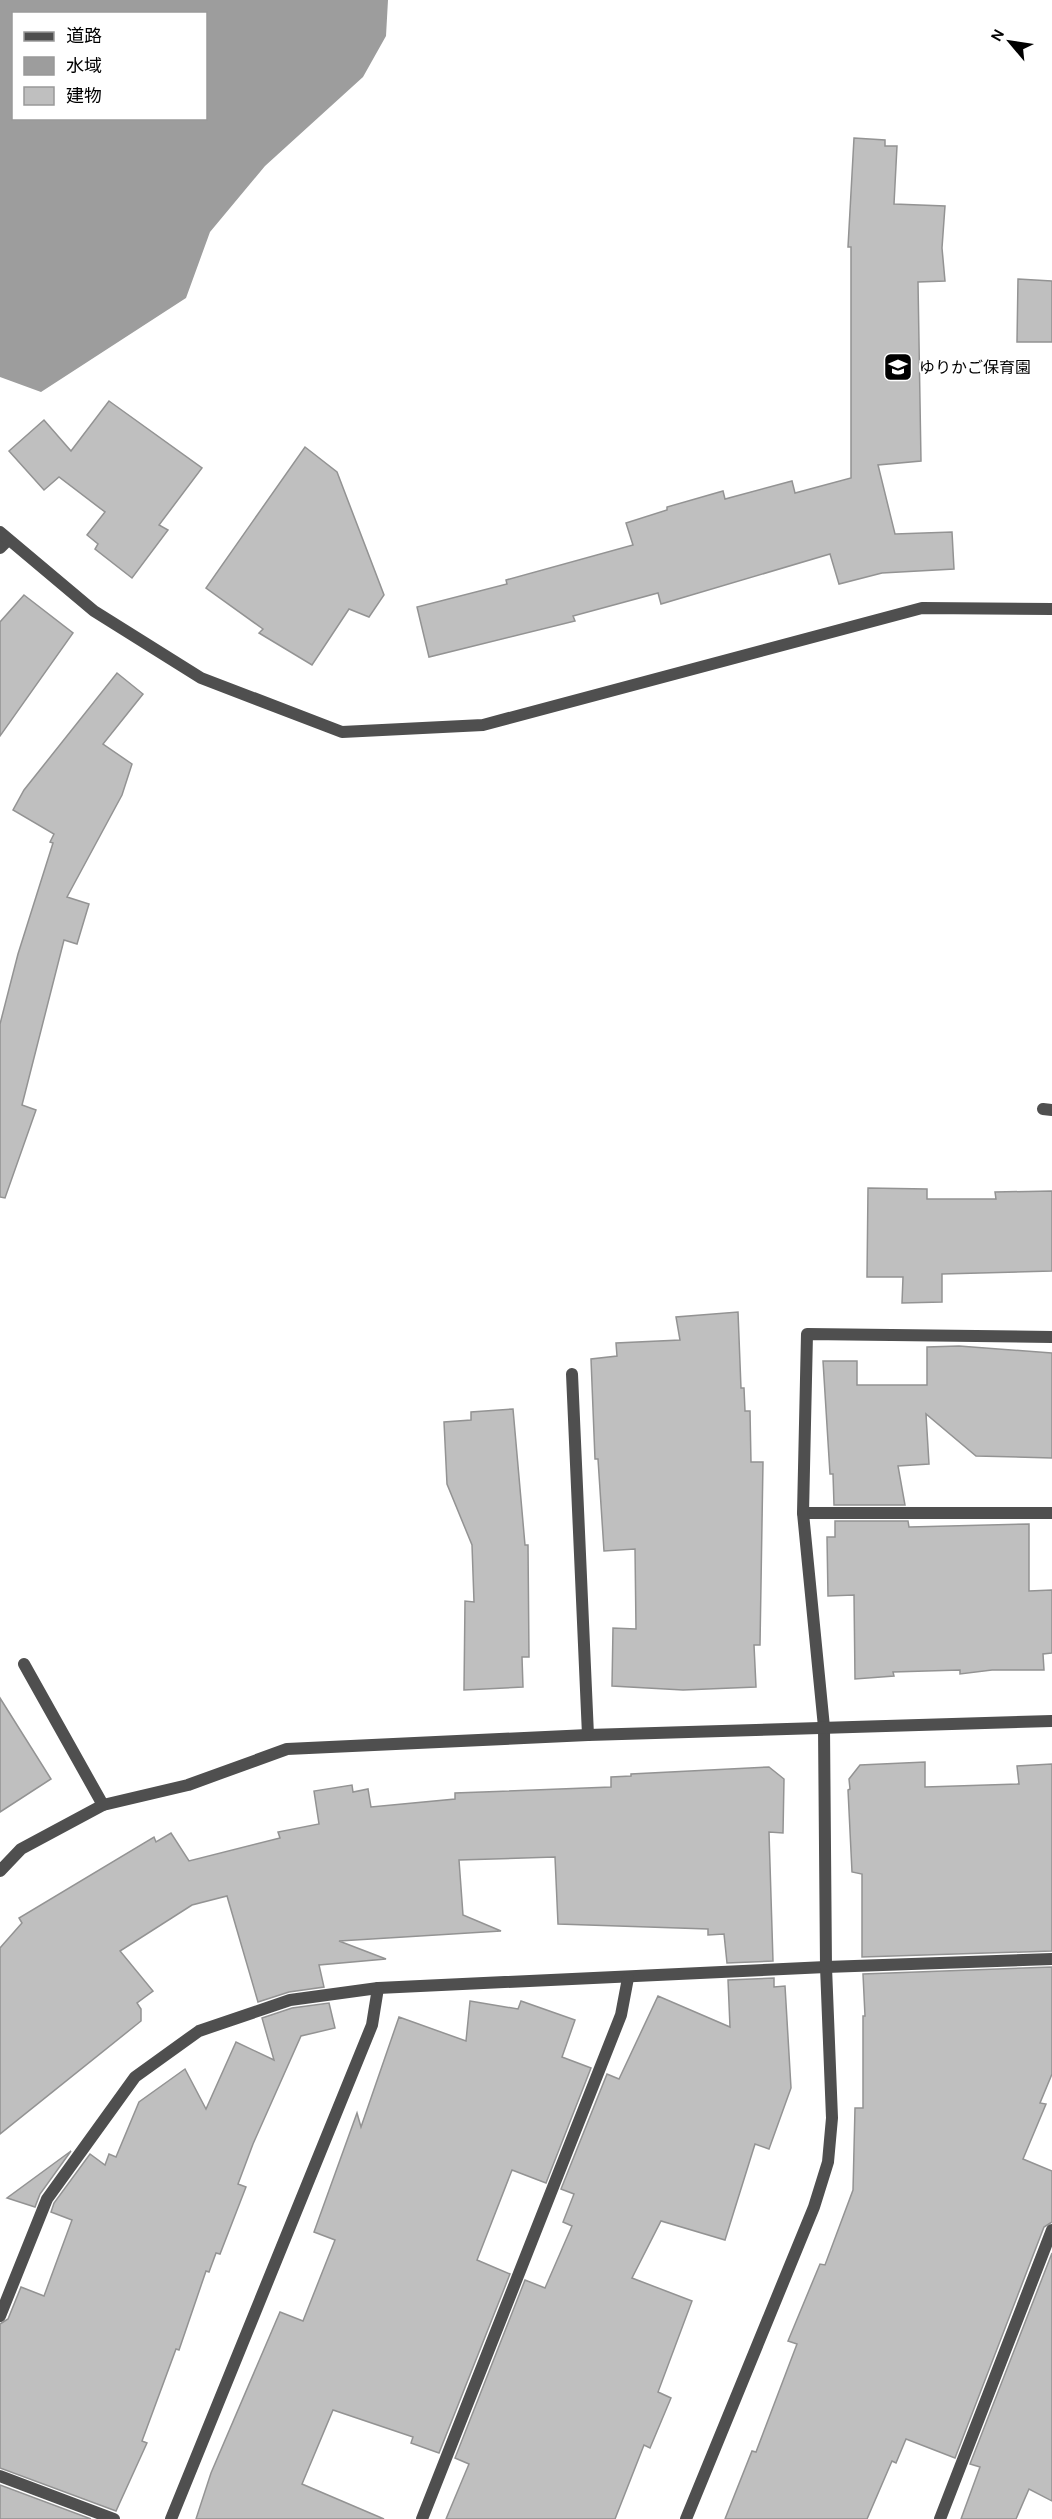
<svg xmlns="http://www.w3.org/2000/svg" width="1052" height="2519" font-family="Karla,'Noto Sans JP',sans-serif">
	<rect width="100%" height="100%" fill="#fff"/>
	<!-- water -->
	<path fill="#9d9d9d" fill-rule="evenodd" d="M0,0H388L386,36L363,77L265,166L210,232L186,298L41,392L0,377ZM14,14H206V118H14Z"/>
	<!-- building -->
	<g fill="#bfbfbf" stroke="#939393" stroke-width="1.5">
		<path d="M854,138L885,140V146H897L894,204L945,206L942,248L945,281L918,282L921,461L878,465L895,534L952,532L954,569L882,573L839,584L830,554L661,604L658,593L573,616L575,621L429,657L417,607L507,584L506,580L633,545L626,523L667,510V507L723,491L725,499L792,481L795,493L851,478V247H848Z"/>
		<path d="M1018,279L1052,281V342H1017Z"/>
		<path d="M109,401L202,468L159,525L168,530L132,578L95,549L98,544L87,535L105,512L59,477L44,490L9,451L44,420L71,451Z"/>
		<path d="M305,447L337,472L384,595L369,617L349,609L312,665L259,633L263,629L206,588Z"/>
		<path d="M24,595L73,633L0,736V622Z"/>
		<path d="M117,673L143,694L103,744L132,764L122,795L67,897L89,904L77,944L64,940L22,1105L36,1110L5,1198L0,1197V1024L18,954L53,843L50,842L54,834L13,810L24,790Z"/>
		<path d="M868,1188L927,1189V1199H996L995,1192L1052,1191V1271L942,1274V1302L902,1303L903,1277H867Z"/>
		<path d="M738,1312L741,1388H744L745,1411H750L751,1462H763L760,1645H754L756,1687L683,1690L612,1686L613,1628L636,1629L635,1549L604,1551L598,1459H595L591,1359L617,1356L616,1343L680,1340L676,1317Z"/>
		<path d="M959,1346L1052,1353V1458L976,1456L926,1414L929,1464L898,1466L905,1505H834L833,1474H830L823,1361H857V1385H927V1347Z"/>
		<path d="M513,1409L525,1545H528L529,1657H522L523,1687L464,1690L465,1601L474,1602L472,1545L447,1484L444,1422L471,1420V1412Z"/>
		<path d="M835,1521H908L909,1527L1029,1524V1591L1052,1590V1653L1043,1654L1044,1670H992L960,1674V1670L893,1672L894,1676L855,1679L854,1595L828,1596L827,1537H835Z"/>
		<path d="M0,1698L51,1779L0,1812Z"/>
		<path d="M925,1762V1787L1019,1784L1017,1766L1052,1764V1951L862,1957V1874L852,1872L848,1790L850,1789L849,1779L860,1765Z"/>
		<path d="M769,1767L784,1779L783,1833L769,1832L773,1961L727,1963L724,1934L708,1935V1929L558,1924L555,1857L459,1860L463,1915L501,1931L339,1941L386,1959L319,1965L324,1987L289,1992L258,2002L227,1896L192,1905L120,1951L153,1991L137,2003L141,2009V2021L0,2134V1948L22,1923L19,1918L154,1837L156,1842L171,1833L189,1861L280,1838L278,1832L319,1824L314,1791L352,1785L353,1792L368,1789L371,1807L455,1799V1793L611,1787V1777L631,1776V1774Z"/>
		<path d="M1052,1967V2074L1040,2103L1046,2104L1023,2159L1052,2171V2222L1044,2227L955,2458L906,2439L896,2463L892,2461L867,2519H725L752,2451L756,2452L797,2344L788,2341L820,2264L825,2265L853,2190L855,2108H863V2016H865L863,1974Z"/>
		<path d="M774,1978V1987L785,1986L791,2088L769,2149L755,2144L725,2240L661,2221L632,2278L692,2301L658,2392L671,2398L650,2448L644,2445L615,2519H446L469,2464L455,2458L525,2280L545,2288L572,2226L563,2222L574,2194L561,2189L607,2074L619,2079L658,1996L730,2027L728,1980Z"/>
		<path d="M470,2001L518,2009L521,2001L575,2020L562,2057L591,2068L546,2183L512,2170L477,2260L510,2274L439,2453L411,2443L413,2437L333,2410L302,2484L384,2519H196L211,2473L280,2312L303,2321L335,2240L314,2232L357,2113L361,2127L399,2017L466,2041Z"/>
		<path d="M329,2003L335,2028L301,2036L253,2144L238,2184L246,2187L220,2254L216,2253L209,2272L206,2271L179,2350L176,2349L142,2441L147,2443L116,2511L0,2468V2324L8,2319L21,2287L44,2296L72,2220L51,2212L54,2203L90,2154L105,2165L109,2154L116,2157L139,2102L185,2069L206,2109L236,2042L274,2060L262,2018L292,2008Z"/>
		<path d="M71,2151L40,2194L35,2207L7,2198Z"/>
		<path d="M1052,2253V2501L1029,2489L1016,2519H961L980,2467L970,2464Z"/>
		<path d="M0,2485L91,2519H0Z"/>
	</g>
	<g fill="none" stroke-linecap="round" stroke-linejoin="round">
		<!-- minor -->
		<g stroke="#4f4f4f" stroke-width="12">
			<path d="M0,548L8,540"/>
			<path d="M1043,1109L1052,1110"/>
			<path d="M572,1374L588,1735"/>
			<path d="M803,1513H1052"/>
			<path d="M24,1664L103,1805"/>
			<path d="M0,2316L47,2199L135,2077L199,2031L290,2000L378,1988L826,1967L1052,1959"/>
			<path d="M0,2476L114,2519"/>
			<path d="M171,2519L372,2025L378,1988"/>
			<path d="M422,2519L621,2015L628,1978"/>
			<path d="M686,2519L814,2207L828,2162L832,2118L826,1967L824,1727L803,1513L807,1334L1052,1337"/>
			<path d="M940,2519L1052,2230"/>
		</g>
		<!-- tertiary -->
		<g stroke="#4f4f4f" stroke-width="12">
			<path d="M0,532L94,611L201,678L342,732L483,725L922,608L1052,609"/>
			<path d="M0,1871L21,1849L103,1805L188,1785L287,1749L588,1735L1052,1721"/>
		</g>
	</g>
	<!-- icons -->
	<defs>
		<g id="school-square" transform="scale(1.5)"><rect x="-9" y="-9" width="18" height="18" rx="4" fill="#000" stroke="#fff"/><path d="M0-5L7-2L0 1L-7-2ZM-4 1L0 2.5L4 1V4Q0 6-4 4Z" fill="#fff"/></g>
	</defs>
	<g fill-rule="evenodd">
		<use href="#school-square" x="898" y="367"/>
	</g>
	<g text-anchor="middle" stroke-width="4.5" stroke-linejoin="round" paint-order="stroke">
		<!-- poi labels -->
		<g font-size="16" fill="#000" stroke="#fff" text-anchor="start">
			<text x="919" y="373">ゆりかご保育園</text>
		</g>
	</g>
	<!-- legend -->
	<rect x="12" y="12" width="195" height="108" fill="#ffffff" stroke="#999999" stroke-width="1.5"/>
	<rect x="24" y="32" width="30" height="9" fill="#4f4f4f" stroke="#999999" stroke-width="1.5"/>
	<text x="66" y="42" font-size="18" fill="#000000">道路</text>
	<rect x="24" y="57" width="30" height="18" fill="#9d9d9d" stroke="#999999" stroke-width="1.5"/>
	<text x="66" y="72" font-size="18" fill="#000000">水域</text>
	<rect x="24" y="87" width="30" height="18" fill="#bfbfbf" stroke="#999999" stroke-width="1.5"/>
	<text x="66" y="102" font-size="18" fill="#000000">建物</text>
	<!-- north arrow -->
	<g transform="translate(1010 42) rotate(299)" stroke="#ffffff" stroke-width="4.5" paint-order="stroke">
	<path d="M0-4.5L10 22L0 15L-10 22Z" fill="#000000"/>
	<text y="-9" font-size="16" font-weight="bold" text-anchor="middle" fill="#000000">N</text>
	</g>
</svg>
